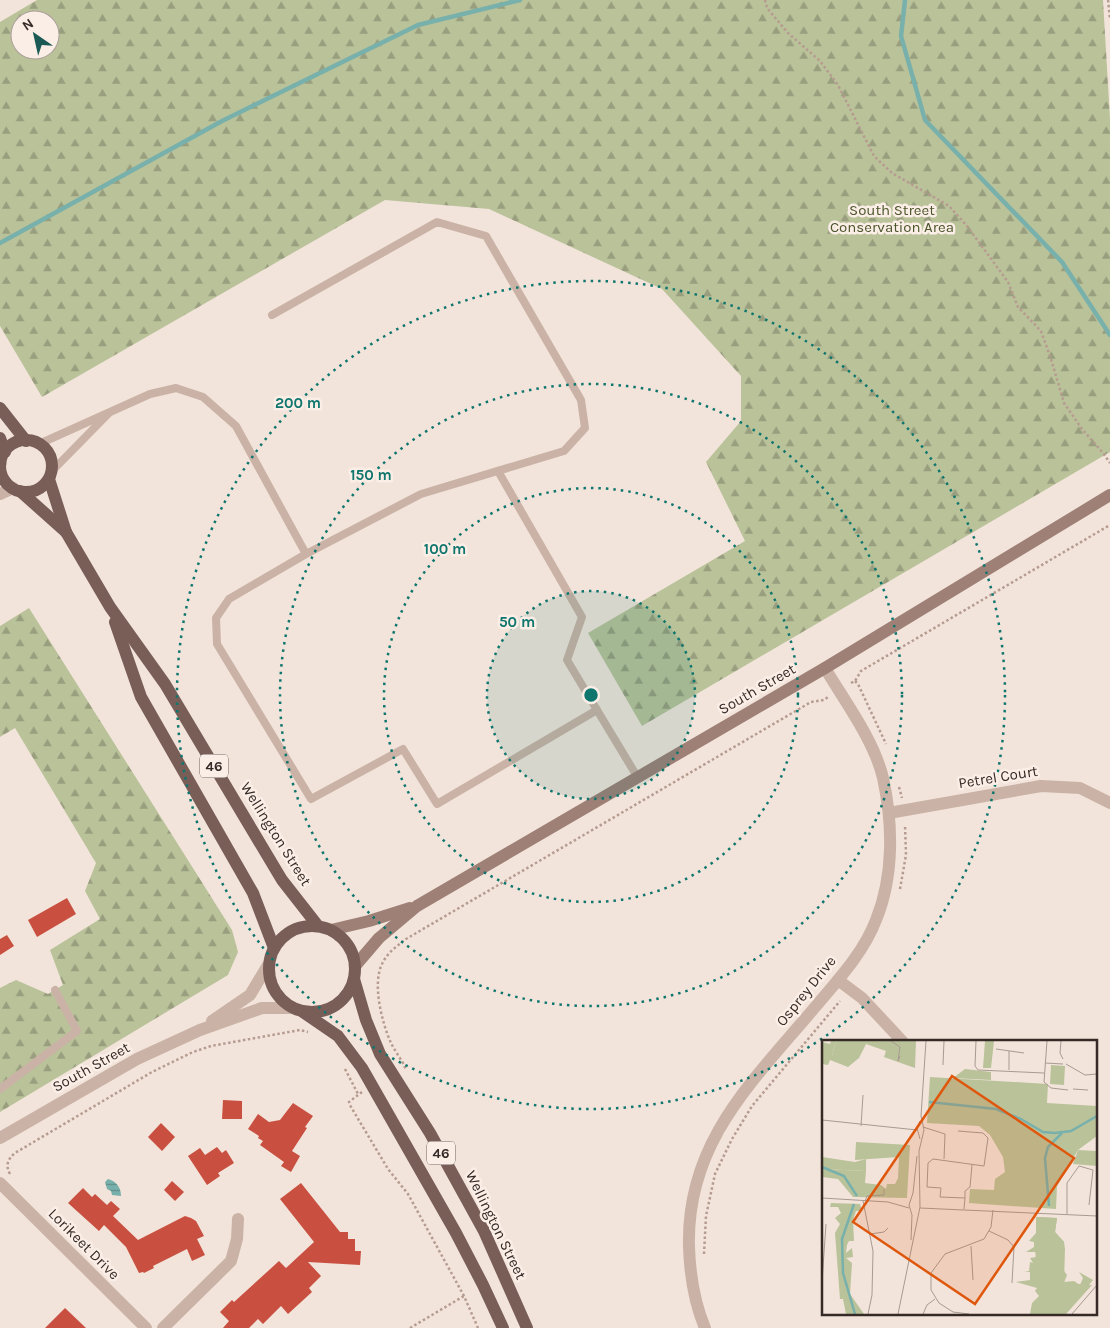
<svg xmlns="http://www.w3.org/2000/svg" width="1110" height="1328" font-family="Karla,sans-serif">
	<defs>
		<pattern id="forest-firs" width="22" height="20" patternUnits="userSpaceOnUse" patternTransform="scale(1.25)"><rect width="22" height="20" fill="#bac29a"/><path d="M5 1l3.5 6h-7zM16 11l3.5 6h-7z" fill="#989e7e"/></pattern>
		<pattern id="water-rules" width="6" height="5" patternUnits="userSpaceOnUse" patternTransform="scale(1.25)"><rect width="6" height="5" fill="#78b0ab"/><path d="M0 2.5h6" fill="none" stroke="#638f8b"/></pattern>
	</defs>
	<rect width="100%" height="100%" fill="#f2e4da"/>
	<!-- forest -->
	<g fill="url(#forest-firs)" fill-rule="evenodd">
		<path d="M37,0H1103L1110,119V452L642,726L588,633L745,541L706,462L741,421V376L662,289L489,209L385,200L42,397L0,326V22ZM20,20H50V50H20Z"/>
		<path d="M29,608L232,930L238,952L228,975L0,1112V988L16,980L48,994L63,985L50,950L100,919L85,891L96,863L15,728L0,737V626Z"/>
	</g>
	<!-- water -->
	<path fill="url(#water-rules)" d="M108,1179C116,1181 121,1187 121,1196L112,1195L111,1191L107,1189L105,1182Z"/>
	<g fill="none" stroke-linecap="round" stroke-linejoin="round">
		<!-- stream -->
		<g stroke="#78b0ab" stroke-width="4.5">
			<path d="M905,0L901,36L925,120L1062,262L1110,335"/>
			<path d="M0,243L222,121L418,25L520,0"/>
		</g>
	</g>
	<!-- building -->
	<g fill="#c95041">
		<path d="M67,898L76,914L37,937L28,920Z"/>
		<path d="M7,935L14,946L0,955V939Z"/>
		<path d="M223,1100L242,1101V1119H222Z"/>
		<path d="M293,1103L313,1116L305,1127L307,1128L292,1151L300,1156L291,1172L281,1166L284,1162L260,1145L263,1141L258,1138L259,1136L248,1129L258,1114L269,1122L280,1120Z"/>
		<path d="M161,1123L175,1137L162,1151L148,1137Z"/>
		<path d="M217,1147L222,1153L226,1150L234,1163L218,1173L220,1176L207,1185L188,1156L200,1148L205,1155Z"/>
		<path d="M172,1181L184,1192L175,1201L164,1190Z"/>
		<path d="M301,1183L340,1232H348V1239H355V1251H361L360,1265L308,1262L321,1276L309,1288L312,1292L288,1314L281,1306L263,1324L258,1319L249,1328H223L229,1321L220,1312L232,1300L234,1302L279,1261L286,1268L314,1242L280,1199Z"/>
		<path d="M83,1188L92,1197L95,1194L107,1205L111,1201L120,1209L113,1216L138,1240L185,1216L191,1218L196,1221L204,1236L197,1239L205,1255L192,1261L187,1249L153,1266L154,1268L144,1273L143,1272L139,1273L126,1247L104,1225L99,1231L68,1203Z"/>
		<path d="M65,1308L86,1328H45Z"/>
	</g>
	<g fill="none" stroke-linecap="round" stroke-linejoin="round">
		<!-- path -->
		<g stroke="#b69b90" stroke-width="2.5" stroke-dasharray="2.5 2.5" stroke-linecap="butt">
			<path d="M765,0L767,8L788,33L820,61L838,85L874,156L892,173L949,206L967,226L1008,282L1018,307L1041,331L1051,359L1064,403L1082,429L1103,453L1110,463"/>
			<path d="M1108,0L1110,19"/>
			<path d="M855,681L858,684L886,744"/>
			<path d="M851,683L855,681L861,671L1110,525"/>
			<path d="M899,787L902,798"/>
			<path d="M900,889L906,855L905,825"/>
			<path d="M404,1068L405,1067C401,1059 395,1051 391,1043C382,1023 372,984 382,964C387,953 397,946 406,939L811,702L824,700L828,697"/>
			<path d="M345,1069L358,1094"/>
			<path d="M362,1092L349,1102L351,1107L388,1169L408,1194L464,1296L478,1328"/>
			<path d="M10,1174C5,1165 8,1159 15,1153L152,1072L193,1052L211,1046L300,1030L308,1032"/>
			<path d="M704,1254L706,1216L715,1174L732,1139L752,1106L840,1001"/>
			<path d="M410,1328L464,1296"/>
		</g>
		<!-- lane -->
		<g stroke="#cbb2a6" stroke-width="8">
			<path d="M272,315L437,222L486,236L581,400L585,428L564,451L421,494L306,554L229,599L216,618L217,644L311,799L403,749L437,804L597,710L638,778"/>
			<path d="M39,444L150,394L176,388L203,397L236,426L306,554"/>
			<path d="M52,471L109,413"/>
			<path d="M498,471L582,617L567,660L597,710"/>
			<path d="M0,1089L77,1031L55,990"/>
		</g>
		<!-- street -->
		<g stroke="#cbb2a6" stroke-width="12">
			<path d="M0,464L1,463"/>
			<path d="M0,494L13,488"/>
			<path d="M889,813L1041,786L1080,788L1110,803"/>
			<path d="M838,980L862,998L903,1042"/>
			<path d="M212,1021L250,995L268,965"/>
			<path d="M0,1138L137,1059L200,1030L262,1008H293"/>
			<path d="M0,1183L146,1328"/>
			<path d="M163,1328L231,1261L237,1239L238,1219"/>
			<path d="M705,1328C694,1302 690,1275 689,1247C686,1142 753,1081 816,1006C838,980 864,952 876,920C894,876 893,824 883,778C874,740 845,702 825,668"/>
		</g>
		<!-- secondary -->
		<g stroke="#9e8077" stroke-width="12">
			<path d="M331,930L369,921L410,908"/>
			<path d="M355,966L379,938L417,906L825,668L1110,495"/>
		</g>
		<!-- primary -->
		<g stroke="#795e58" stroke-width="12">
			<path d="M0,408L26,441"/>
			<path d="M0,438L5,452"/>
			<circle cx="26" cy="466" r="26"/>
			<path d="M49,479L66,532L110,607L165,684L282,880L318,926"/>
			<path d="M20,491L66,532"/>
			<path d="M115,622L141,697L253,893L274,948"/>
			<circle cx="312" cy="969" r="43"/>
			<path d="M354,979L366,1020L380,1054L430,1133L484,1231L527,1328"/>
			<path d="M303,1012L338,1036L362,1068L456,1233L483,1285L503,1328"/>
		</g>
	</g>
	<!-- distance rings -->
	<circle cx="591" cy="695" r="104" fill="#0f766e" fill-opacity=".12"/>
	<g fill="none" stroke="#0f766e" stroke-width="2.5" stroke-dasharray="2.5 5">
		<circle cx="591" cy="695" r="104"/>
		<circle cx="591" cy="695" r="207"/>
		<circle cx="591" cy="695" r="311"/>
		<circle cx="591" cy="695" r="414"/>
	</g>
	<g text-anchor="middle" stroke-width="5" stroke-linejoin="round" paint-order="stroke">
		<!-- shield labels -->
		<g fill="#faeee7" stroke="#716561" stroke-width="1">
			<rect x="200" y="754.5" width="28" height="23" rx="4"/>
			<rect x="427" y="1141.5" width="28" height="23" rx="4"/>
		</g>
		<g font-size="14" font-weight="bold" fill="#362a27">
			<text x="214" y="771">46</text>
			<text x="441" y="1158">46</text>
		</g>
		<!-- park labels -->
		<g font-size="15" fill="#4b552a" stroke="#faeee7">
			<text x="892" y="215">South Street<tspan x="892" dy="17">Conservation Area</tspan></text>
		</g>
		<!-- street labels -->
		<g font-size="15" fill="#362a27" stroke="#faeee7">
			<text transform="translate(757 689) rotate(-30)" y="5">South Street</text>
			<text transform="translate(998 777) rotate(-9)" y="5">Petrel Court</text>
			<text transform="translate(276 834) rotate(58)" y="5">Wellington Street</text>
			<text transform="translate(806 991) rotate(-51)" y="5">Osprey Drive</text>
			<text transform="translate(91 1067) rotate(-29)" y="5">South Street</text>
			<text transform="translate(496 1225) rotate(64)" y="5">Wellington Street</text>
			<text transform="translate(84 1244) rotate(45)" y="5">Lorikeet Drive</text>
		</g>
	</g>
	<!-- overview -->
	<g transform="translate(822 1040)">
		<rect width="275" height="275" fill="#f2e4da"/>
		<path d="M9,1H14L10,15H0V2L8,4ZM0,117L33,122L44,119V131L0,129Z" fill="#bac29a"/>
		<path d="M14,1H94L93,28L62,17L64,11L44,4L37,18L26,27L8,20L6,25L0,24V15H10ZM108,37L226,44L225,63L275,66V96L256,110L235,146L234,169L147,163L148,149L172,150L173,139L183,132L181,117L168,95L157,86L105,83ZM34,102L88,105L85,158L31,157L16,139L0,137V129L44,131L43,143L59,145L64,149L65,144H73L76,138L77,117L33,120ZM9,163L38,164L40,171H34L31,180L32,201H27L25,205L24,213L30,208L31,217L24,218L30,223L28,254L42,274H24L21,259H18L13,193L18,184L13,178L19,173L16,167H8ZM214,177L235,178L233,192L242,202L243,209L242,242L252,241L258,245L261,238L257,232L271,240L258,256L220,274H208L210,263L217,256L213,251L215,248L194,242L208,240V232H202L207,231L208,222L211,223L208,218L215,217L213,212H204L212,207V202L207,201L214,193Z" fill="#bac29a"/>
		<path d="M163,1H172L169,28H161ZM229,25L243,26L242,45L228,44ZM143,29L169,32V40L131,38ZM256,110L275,111V126L251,124ZM216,177L235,178L233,192L242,202L240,228L245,235L242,243L270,245L244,274H209L224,246L194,242L212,241Z" fill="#bac29a"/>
		<path fill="none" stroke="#78b0ab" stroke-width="2.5" d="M107,62L174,69L199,79L221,92L233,93L249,91L275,76M0,127L22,136L35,156M32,164L20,199L21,233L33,274M227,166L223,118L226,107L240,93"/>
		<path fill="none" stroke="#a79a92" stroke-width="1" d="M69,1L78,7L76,21L78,16M154,1L153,26L156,30L222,33M225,1L222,42L229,48L246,50M239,1L238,13L241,19M174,9L202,13M223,23L241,24M244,24L263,35L275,34M121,25L122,1M187,30V11M251,49L266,50M0,80L95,90M39,86L41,55M101,87L123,94L122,119M136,91L161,93L166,98L162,126L111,119L106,123L105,147L119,148L118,157L143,158L142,169M98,99L95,88L98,81M0,158L66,162L87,168M143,158V151L148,147L150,125M41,161L51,211L50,255L46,274M43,161L45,156L62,155V149M98,168L275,176M245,174V143L257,126L271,130L267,165M167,191L186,200L192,207L190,243M48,194L62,192L66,188M89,200L90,175L87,165L91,153L95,116M149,206L151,240M0,242L4,184M76,274L98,167L97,111L102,90L99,76L104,1M101,274L105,265L113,259M147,274L131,272L117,263L109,250V233L123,214L162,199L169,187L171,170M250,274L275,245"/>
		<path fill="#df570d" fill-opacity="0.15" stroke="#df570d" stroke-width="2.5" d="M130,36L252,118L153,264L31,182Z"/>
		<rect width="275" height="275" fill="none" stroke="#362a27" stroke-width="2.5"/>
	</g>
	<circle cx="591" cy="695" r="8" fill="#0f766e" stroke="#faeee7" stroke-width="2.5"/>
	<g font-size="15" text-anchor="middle" font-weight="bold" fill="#0f766e" stroke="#faeee7" stroke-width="5" stroke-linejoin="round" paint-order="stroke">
		<text x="298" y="408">200 m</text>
		<text x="371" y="480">150 m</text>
		<text x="445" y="554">100 m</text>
		<text x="517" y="627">50 m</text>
	</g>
	<!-- north arrow -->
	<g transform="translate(35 35) rotate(326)"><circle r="24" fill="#faeee7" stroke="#aca09a"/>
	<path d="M0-4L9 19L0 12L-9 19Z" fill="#1b5955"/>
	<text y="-8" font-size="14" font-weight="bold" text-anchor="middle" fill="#362a27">N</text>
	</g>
</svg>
